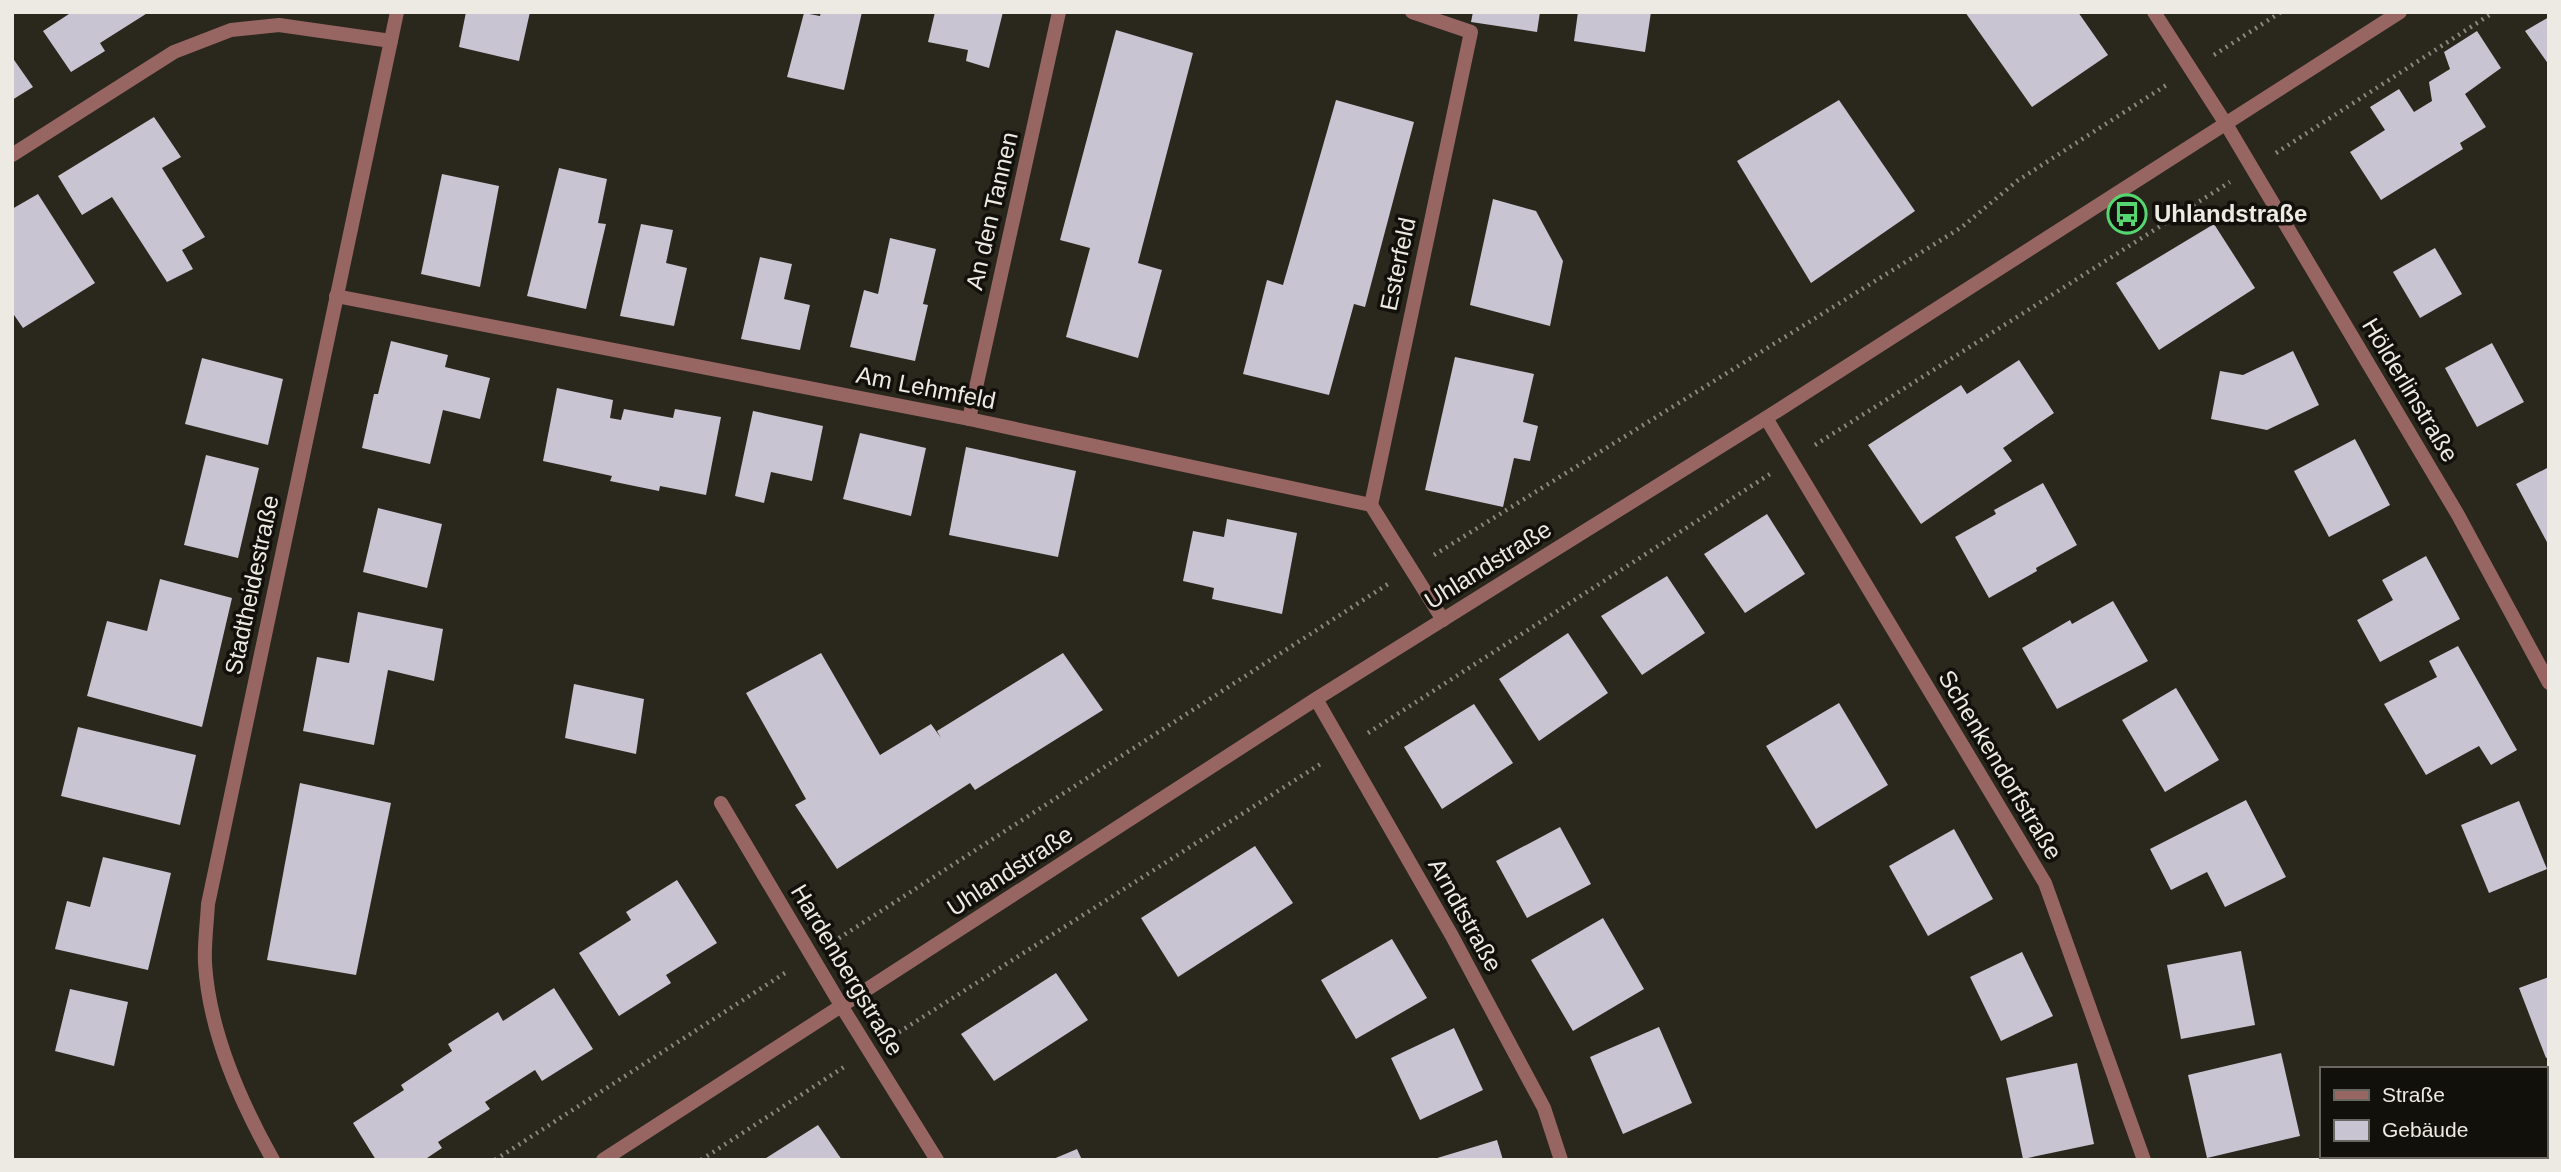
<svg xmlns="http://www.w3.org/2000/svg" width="2561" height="1172" font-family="Arial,sans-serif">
	<rect width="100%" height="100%" fill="#2a271d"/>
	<!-- building -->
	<g fill="#c8c4d2">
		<path d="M72,12H149L100,43L105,51L71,72L43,31Z"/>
		<path d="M466,12H530L519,61L459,47Z"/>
		<path d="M821,12H862L844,90L787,77L804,13L820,16Z"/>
		<path d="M935,12H1003L989,68L966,61L968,50L928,42Z"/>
		<path d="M1473,12H1540L1537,32L1471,22Z"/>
		<path d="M1578,12H1651L1645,52L1574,41Z"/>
		<path d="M1965,12H2078L2108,55L2032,107Z"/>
		<path d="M2549,17V65L2525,31Z"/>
		<path d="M1116,30L1193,53L1138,263L1162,270L1138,358L1066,337L1090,248L1060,240Z"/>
		<path d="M2477,31L2501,68L2465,94L2486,127L2460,143L2463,149L2381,200L2350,152L2385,130L2370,107L2399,89L2414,112L2432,101L2429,82L2450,69L2444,52Z"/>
		<path d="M12,57L33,87L12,100Z"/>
		<path d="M1336,100L1414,122L1365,307L1354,304L1329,395L1243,374L1267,280L1283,285Z"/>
		<path d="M1839,100L1915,211L1811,283L1737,161Z"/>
		<path d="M154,117L181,157L162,168L205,237L182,250L193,269L167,282L112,197L82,215L58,176Z"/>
		<path d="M559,168L607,179L598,223L606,224L586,309L527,296Z"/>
		<path d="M442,174L499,186L480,287L421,274Z"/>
		<path d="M38,194L95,283L23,328L12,312V209Z"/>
		<path d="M1493,199L1536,211L1563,261L1550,326L1470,305Z"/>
		<path d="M641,224L673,230L666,263L687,268L674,326L620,316Z"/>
		<path d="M2214,224L2255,288L2159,350L2116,283Z"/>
		<path d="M890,238L936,249L923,304L928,305L915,361L850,347L864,290L878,294Z"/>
		<path d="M2435,248L2462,294L2420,318L2393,272Z"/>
		<path d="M760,257L792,264L784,299L810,305L800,350L741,339Z"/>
		<path d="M391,341L448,355L445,367L490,378L480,419L443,410L430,464L362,448L374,394H378Z"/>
		<path d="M2492,343L2524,402L2477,427L2445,368Z"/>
		<path d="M2293,351L2319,405L2267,430L2211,419L2220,371L2243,375Z"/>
		<path d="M1455,357L1534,374L1523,422L1538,426L1530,461L1514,458L1503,507L1425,490Z"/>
		<path d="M202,358L283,379L268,445L185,424Z"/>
		<path d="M2019,360L2054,413L2003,448L2012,461L1921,524L1868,445L1961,385L1967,394Z"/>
		<path d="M557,388L613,400L610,418L621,420L624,409L673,418L675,409L721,417L706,495L660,486L659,491L610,481L612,476L543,461Z"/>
		<path d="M753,411L823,426L812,481L771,472L764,503L735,496Z"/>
		<path d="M860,433L926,448L911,516L843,499Z"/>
		<path d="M2355,439L2390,505L2329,537L2294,471Z"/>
		<path d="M966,447L1076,471L1058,557L949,535Z"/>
		<path d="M206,455L259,468L238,558L184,545Z"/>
		<path d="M2549,467V546L2516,484Z"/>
		<path d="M2043,483L2077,545L2036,568L2037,571L1989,598L1955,537L1996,514L1994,510Z"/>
		<path d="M378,508L442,524L427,588L363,572Z"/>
		<path d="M1767,514L1805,574L1745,613L1704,554Z"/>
		<path d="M1227,519L1297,533L1282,614L1212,599L1214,588L1183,581L1193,531L1224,537Z"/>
		<path d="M2426,556L2460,619L2380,662L2357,620L2393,600L2382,580Z"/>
		<path d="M1667,576L1705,633L1642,675L1601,616Z"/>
		<path d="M160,579L232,598L202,727L87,696L107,621L147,631Z"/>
		<path d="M2113,601L2148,661L2057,709L2022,648L2070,620L2072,624Z"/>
		<path d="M358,612L443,629L434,681L388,670L374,745L303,731L317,657L349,663Z"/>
		<path d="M1568,633L1608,693L1539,741L1499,679Z"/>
		<path d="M2458,646L2517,750L2491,765L2479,746L2426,775L2384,704L2437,677L2429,661Z"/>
		<path d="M821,653L880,755L931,724L941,738L937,731L1063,653L1103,710L975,790L970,783L837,869L795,805L806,799L746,693Z"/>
		<path d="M574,684L644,699L636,754L565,738Z"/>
		<path d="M2176,688L2219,760L2165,792L2122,720Z"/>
		<path d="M1839,703L1888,785L1816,829L1766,746Z"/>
		<path d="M1474,704L1513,763L1442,809L1404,747Z"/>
		<path d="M78,727L196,755L180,825L61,796Z"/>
		<path d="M300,783L391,803L356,975L267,960Z"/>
		<path d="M2246,800L2286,877L2225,907L2207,872L2171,890L2150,849Z"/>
		<path d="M2519,801L2547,869L2489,893L2461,825Z"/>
		<path d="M1560,827L1591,884L1527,918L1496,861Z"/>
		<path d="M1954,829L1993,899L1928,936L1889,866Z"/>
		<path d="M1255,846L1293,903L1178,977L1141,918Z"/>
		<path d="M103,857L171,873L148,970L55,949L67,901L90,907Z"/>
		<path d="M677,880L717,943L666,975L671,983L619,1016L579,953L631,920L626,912Z"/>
		<path d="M1603,918L1644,989L1573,1031L1531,960Z"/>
		<path d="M1392,939L1427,998L1356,1039L1321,980Z"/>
		<path d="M2241,951L2255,1025L2181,1039L2167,965Z"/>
		<path d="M2022,952L2053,1016L2001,1041L1970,977Z"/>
		<path d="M1056,973L1088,1020L994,1081L961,1034Z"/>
		<path d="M2549,977V1057L2546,1058L2519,988Z"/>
		<path d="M554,988L593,1049L542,1081L535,1070L485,1102L490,1109L438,1142L442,1148L424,1160H376L353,1123L404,1090L401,1085L452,1051L448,1044L498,1012L503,1021Z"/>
		<path d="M70,989L128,1002L114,1066L55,1051Z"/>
		<path d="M1659,1027L1692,1103L1623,1134L1590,1057Z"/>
		<path d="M1454,1028L1483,1090L1420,1120L1391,1058Z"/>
		<path d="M2281,1053L2300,1136L2207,1158L2188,1075Z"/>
		<path d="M2077,1063L2094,1144L2023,1159L2006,1078Z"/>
		<path d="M818,1125L842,1160H763Z"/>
		<path d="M1497,1140L1503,1160H1434V1159Z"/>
		<path d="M1077,1149L1082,1160H1051Z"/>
	</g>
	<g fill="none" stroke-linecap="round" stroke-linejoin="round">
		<!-- path -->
		<g stroke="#8a877f" stroke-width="4.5" stroke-dasharray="2 5" stroke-linecap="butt">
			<path d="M2214,55L2281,12"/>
			<path d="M2276,153L2494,12"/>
			<path d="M1815,445L2230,182"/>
			<path d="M1434,555L1962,227L2017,181L2168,84"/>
			<path d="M1368,733L1770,474"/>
			<path d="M833,942L1388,584"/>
			<path d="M893,1036L1322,763"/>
			<path d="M495,1160L788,971"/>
			<path d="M701,1160L847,1065"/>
		</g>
		<!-- street -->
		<g stroke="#976662" stroke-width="14">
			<path d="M2154,12L2226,124L2458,515L2549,683"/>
			<path d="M12,155L174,52L231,30L279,25L391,41"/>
			<path d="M336,296L969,419L1371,505L1443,620"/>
			<path d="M1766,418L2045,883L2144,1160"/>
			<path d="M969,419L1059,12"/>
			<path d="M1371,505L1471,32L1412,12"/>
			<path d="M1316,699L1452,936L1544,1108L1561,1160"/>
			<path d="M721,803L842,1007L937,1160"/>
			<path d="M273,1160C240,1101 209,1032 205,963C204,944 207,923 208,904L397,12"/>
			<path d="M603,1160L1316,699L1766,418L2400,12"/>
		</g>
	</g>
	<!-- icons -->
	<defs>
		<g id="bus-ring" transform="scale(2.0125)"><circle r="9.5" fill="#11100b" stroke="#56d671" stroke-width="1.5"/><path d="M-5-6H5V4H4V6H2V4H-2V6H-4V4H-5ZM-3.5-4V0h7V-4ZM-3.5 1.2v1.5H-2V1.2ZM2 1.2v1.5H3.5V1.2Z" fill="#56d671"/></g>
	</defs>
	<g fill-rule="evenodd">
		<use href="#bus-ring" x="2127" y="214"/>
	</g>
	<g text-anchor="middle" stroke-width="7" stroke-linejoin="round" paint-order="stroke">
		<!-- street labels -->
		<g font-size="24" fill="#eceae3" stroke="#11100b">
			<text transform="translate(992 211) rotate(-77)" y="8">An den Tannen</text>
			<text transform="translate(1398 264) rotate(-78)" y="8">Esterfeld</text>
			<text transform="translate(926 388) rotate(11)" y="8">Am Lehmfeld</text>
			<text transform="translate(2410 390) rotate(59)" y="8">Hölderlinstraße</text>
			<text transform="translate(1488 565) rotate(-32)" y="8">Uhlandstraße</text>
			<text transform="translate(252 585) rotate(-78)" y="8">Stadtheidestraße</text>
			<text transform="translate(2000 765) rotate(59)" y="8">Schenkendorfstraße</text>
			<text transform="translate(1010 871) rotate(-33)" y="8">Uhlandstraße</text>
			<text transform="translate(1465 915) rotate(61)" y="8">Arndtstraße</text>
			<text transform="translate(847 970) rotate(59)" y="8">Hardenbergstraße</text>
		</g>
		<!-- poi labels -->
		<g font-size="24" font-weight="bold" fill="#eceae3" stroke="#11100b" text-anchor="start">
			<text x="2154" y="222">Uhlandstraße</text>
		</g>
	</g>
	<!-- border -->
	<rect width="2561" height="1172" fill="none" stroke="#eceae3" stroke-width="28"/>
	<!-- legend -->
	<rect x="2320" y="1067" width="228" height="91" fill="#11100b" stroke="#696761" stroke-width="2"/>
	<rect x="2334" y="1090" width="35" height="10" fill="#976662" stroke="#696761" stroke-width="2"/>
	<text x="2382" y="1102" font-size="21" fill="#eceae3">Straße</text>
	<rect x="2334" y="1120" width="35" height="21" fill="#c8c4d2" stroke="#696761" stroke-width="2"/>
	<text x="2382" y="1137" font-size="21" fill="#eceae3">Gebäude</text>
</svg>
